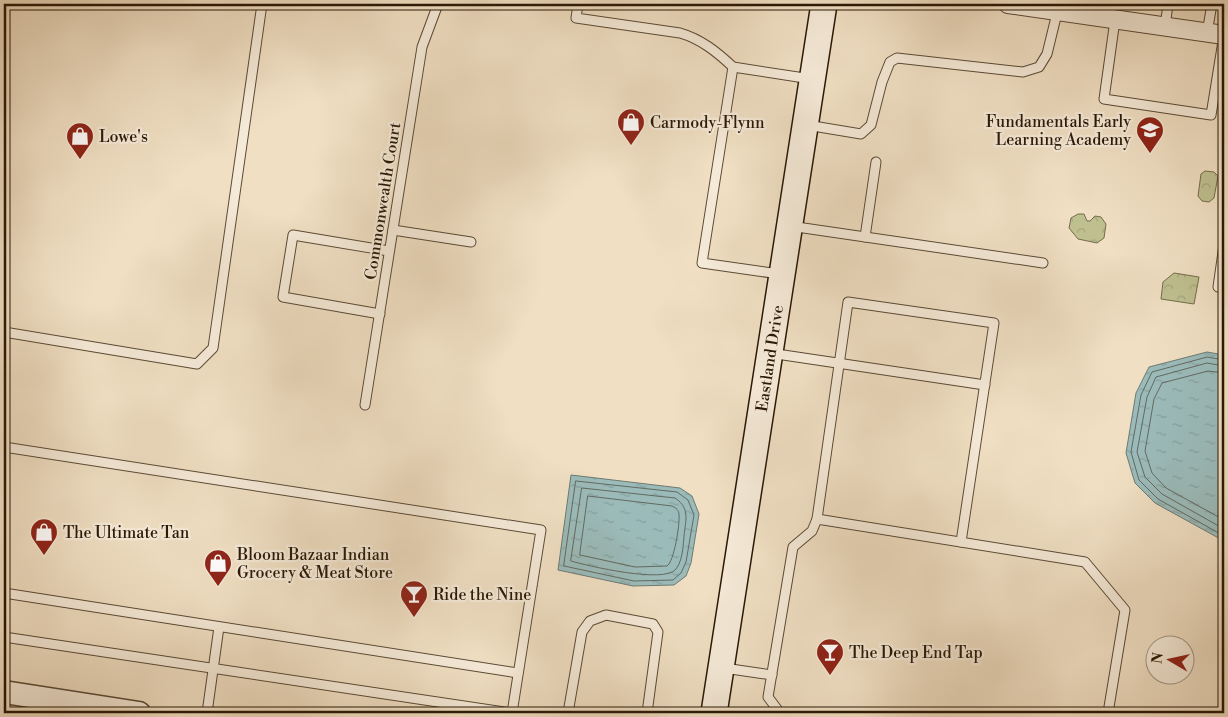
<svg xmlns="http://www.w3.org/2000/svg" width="1228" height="717" font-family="'Libre Bodoni',serif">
	<defs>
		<pattern id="park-crowns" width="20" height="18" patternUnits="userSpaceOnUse" patternTransform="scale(1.25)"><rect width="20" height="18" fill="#bfc090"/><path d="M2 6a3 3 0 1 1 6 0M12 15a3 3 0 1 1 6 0" fill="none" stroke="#a4a47b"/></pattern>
		<pattern id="water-ripples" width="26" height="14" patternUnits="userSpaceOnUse" patternTransform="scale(1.25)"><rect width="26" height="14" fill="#9bbbba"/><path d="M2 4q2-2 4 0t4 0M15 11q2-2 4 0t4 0" fill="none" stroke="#86a09e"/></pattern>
	</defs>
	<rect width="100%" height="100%" fill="#f0dfc3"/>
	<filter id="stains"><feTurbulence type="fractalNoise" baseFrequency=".004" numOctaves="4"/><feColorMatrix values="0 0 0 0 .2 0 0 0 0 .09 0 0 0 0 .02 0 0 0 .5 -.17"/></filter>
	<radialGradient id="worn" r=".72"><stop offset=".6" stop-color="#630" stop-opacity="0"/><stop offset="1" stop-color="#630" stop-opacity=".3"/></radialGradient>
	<!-- park -->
	<g fill="url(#park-crowns)" stroke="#746c4b">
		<path d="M1205,171L1214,172L1218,176L1214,198L1209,202L1202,201L1198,196L1201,174Z"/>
		<path d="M1078,214H1084L1087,221H1090L1095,216L1101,217L1106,224L1104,238L1097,243L1078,239L1069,228L1071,218Z"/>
		<path d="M1174,273L1199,277L1194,304L1161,299L1163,282Z"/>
	</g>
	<!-- water -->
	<g fill="url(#water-ripples)" stroke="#6d7a72">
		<path d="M1207,352L1224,355V541L1155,503L1135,483L1126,453L1136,393L1149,367Z"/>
		<path d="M571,475L680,488L692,496L699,514L691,563L686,576L674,585L633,586L558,570Z"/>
	</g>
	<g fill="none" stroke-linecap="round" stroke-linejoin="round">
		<!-- shore -->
		<g stroke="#626a60" stroke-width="1">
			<path d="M1224,360L1207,357L1152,372L1141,395L1131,452L1139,480L1158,499L1224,536"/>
			<path d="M1224,366L1207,363L1156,377L1147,397L1137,452L1145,477L1162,494L1224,529"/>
			<path d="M1224,373L1208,371L1162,383L1154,399L1145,451L1152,473L1166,488L1224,520"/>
			<path d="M576,481L677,492L688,500L694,515L686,562L681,573L673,580L634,581L564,566Z"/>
			<path d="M582,488L675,498C687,506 687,515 685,528C683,540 684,559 676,569C665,584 588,566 571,561Z"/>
			<path d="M588,496L672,506C676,508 679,510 679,515C680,524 674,562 667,566L635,567L580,555Z"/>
		</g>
		<!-- service casing -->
		<g stroke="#5b4a35" stroke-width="11">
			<g id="service">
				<path d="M578,4L576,18L680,33C701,39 717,52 733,67"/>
				<path d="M1115,20L1104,99L1211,115L1224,35"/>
				<path d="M1165,27L1168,4"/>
				<path d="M1207,33L1212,4"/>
				<path d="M807,125L861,134L871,125L882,82L890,62L897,58L1023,72L1039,67L1047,54L1058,9"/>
				<path d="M790,226L1043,263"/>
				<path d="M393,230L471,242"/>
				<path d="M865,237L876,162"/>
				<path d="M779,274L702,263L733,67L811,79"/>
				<path d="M1218,287L1224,245"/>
				<path d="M380,314L283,297L293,235L389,251"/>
				<path d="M4,332L197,364L213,348L262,4"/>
				<path d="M770,353L985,385"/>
				<path d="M365,405L422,47L438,4"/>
				<path d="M4,447L541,530L512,713"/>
				<path d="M817,519L848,302L994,323L961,542"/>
				<path d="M4,593L518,673"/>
				<path d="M4,637L511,713"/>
				<path d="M724,668L772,675"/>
				<path d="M207,713L219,627"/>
				<path d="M568,713L582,632L590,621L606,615L653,624L658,632L647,713"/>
				<path d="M780,713L768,697L793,547L812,531L817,519L1085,562L1125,610L1108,713"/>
			</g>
		</g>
		<!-- minor casing -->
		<g stroke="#5b4a35" stroke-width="20">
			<path id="minor" d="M1008,4L1224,35"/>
		</g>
		<!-- tertiary casing -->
		<g stroke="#5b4a35" stroke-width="25">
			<path id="tertiary" d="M4,692L139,713"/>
		</g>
		<!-- secondary casing -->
		<g stroke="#291806" stroke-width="28">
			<g id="secondary">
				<path id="s1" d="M714,713L824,4"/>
			</g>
		</g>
		<!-- service -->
		<use href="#service" stroke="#f5ead8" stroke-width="9"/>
		<!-- minor -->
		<use href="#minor" stroke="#f5ead8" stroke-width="18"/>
		<!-- tertiary -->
		<use href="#tertiary" stroke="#f5ead8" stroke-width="22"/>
		<!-- secondary -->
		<use href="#secondary" stroke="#f5ead8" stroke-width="25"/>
	</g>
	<!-- icons -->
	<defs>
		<g id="shop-pin" transform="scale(1.4375)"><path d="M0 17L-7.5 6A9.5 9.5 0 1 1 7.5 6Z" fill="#8f2418" stroke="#f5ead8"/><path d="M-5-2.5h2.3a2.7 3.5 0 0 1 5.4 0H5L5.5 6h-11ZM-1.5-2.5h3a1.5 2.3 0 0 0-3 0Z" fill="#fff"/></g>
		<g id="school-pin" transform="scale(1.4375)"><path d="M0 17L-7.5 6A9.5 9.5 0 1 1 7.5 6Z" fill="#8f2418" stroke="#f5ead8"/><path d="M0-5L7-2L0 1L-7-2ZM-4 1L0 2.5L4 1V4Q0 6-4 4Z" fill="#fff"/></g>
		<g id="bar-pin" transform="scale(1.4375)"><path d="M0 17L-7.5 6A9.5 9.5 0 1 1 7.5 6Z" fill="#8f2418" stroke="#f5ead8"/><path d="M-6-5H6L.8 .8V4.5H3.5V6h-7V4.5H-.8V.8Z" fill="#fff"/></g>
	</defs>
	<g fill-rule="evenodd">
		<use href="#shop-pin" x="631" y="122"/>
		<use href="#school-pin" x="1150" y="130"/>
		<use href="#shop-pin" x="80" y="136"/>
		<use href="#shop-pin" x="44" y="532"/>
		<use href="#shop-pin" x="218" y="563"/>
		<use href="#bar-pin" x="414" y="594"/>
		<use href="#bar-pin" x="830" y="652"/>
	</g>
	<g text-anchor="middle" stroke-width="4.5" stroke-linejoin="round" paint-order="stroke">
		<!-- poi labels -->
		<g font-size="16" fill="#291806" stroke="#f5ead8" text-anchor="start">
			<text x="1131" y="127" text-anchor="end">Fundamentals Early<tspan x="1131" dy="18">Learning Academy</tspan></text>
			<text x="650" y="128">Carmody-Flynn</text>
			<text x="99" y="142">Lowe's</text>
			<text x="63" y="538">The Ultimate Tan</text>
			<text x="237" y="560">Bloom Bazaar Indian<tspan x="237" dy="18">Grocery &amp; Meat Store</tspan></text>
			<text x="433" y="600">Ride the Nine</text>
			<text x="849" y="658">The Deep End Tap</text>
		</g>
		<!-- street labels -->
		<g font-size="16" fill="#291806" stroke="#f5ead8">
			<text transform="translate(382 201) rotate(-81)" y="6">Commonwealth Court</text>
			<text dy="6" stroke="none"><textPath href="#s1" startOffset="359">Eastland Drive</textPath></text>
		</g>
	</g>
	<!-- margin -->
	<rect width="1228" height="717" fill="none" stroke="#f0dfc3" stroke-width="20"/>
	<rect x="5" y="5" width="1218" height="707" fill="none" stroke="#291806" stroke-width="2.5"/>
	<rect x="10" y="10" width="1208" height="697" fill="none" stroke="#291806"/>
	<!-- north arrow -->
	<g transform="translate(1170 660) rotate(279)"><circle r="24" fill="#f5ead8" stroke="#a39684"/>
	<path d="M0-4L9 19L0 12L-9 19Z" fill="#8f2418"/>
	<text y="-8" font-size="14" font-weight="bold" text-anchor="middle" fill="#291806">N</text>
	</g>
	<rect width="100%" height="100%" filter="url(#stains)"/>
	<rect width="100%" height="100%" fill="url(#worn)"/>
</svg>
